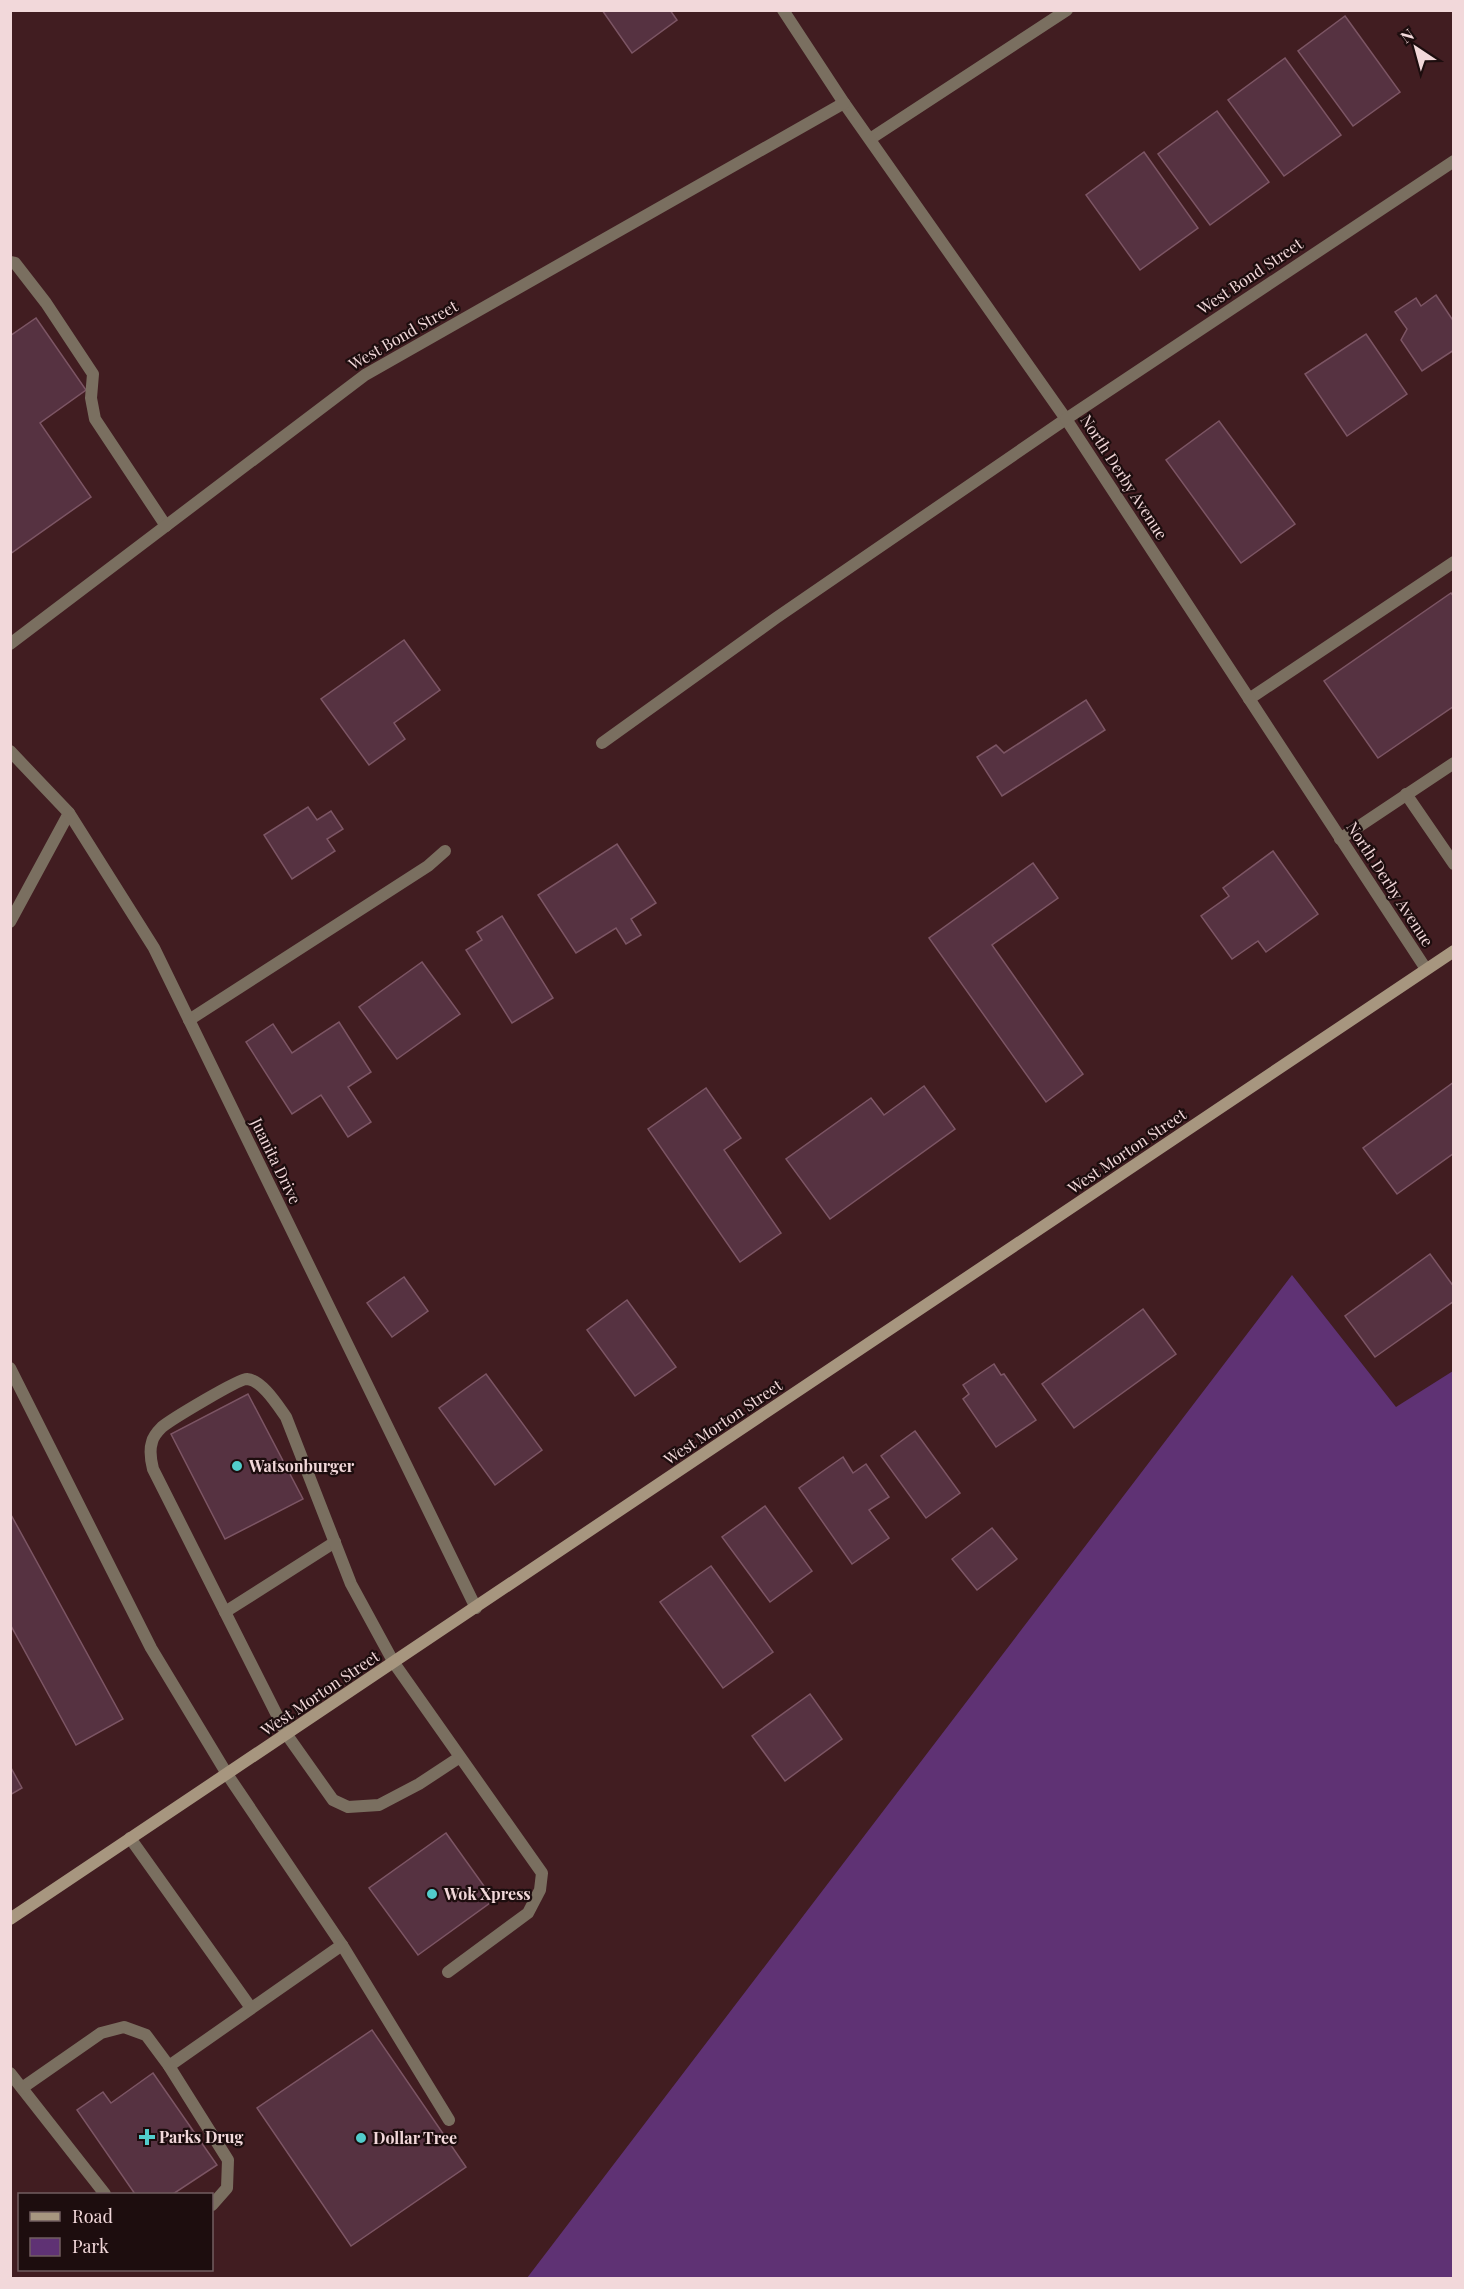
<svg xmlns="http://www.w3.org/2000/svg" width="1464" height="2289" font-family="'Playfair Display',serif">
	<rect width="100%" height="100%" fill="#411d21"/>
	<!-- green -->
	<path fill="#5f3274" d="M1292,1275L1396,1407L1453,1371V2278H527Z"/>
	<!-- building -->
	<g fill="#563241" stroke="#7c5564" stroke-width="1.5">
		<path d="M602,10H670L677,20L632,53Z"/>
		<path d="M1345,16L1400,92L1353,126L1298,51Z"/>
		<path d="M1285,58L1341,135L1284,176L1228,100Z"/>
		<path d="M1217,111L1269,182L1210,225L1158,154Z"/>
		<path d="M1144,152L1198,228L1140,270L1086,195Z"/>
		<path d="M1436,295L1454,322V350L1422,371L1401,340L1407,329L1395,312L1416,298L1421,306Z"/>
		<path d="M36,318L86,390L40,423L91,497L10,554V336Z"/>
		<path d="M1366,334L1407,394L1347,436L1305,374Z"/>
		<path d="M1219,421L1295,524L1241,563L1166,460Z"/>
		<path d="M1451,593L1454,597V706L1378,758L1324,681Z"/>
		<path d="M404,640L440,690L394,723L405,739L369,765L321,699Z"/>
		<path d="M1086,700L1105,730L1002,796L977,757L996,745L1004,753Z"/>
		<path d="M308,807L317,820L331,811L343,829L327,839L335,851L292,879L264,835Z"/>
		<path d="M617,844L656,903L631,919L641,935L626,944L616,928L576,953L538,895Z"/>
		<path d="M1273,851L1318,914L1266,952L1258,941L1232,959L1201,916L1229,896L1223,888Z"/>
		<path d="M1033,863L1058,898L992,945L1083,1074L1046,1102L929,938Z"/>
		<path d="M502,916L553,998L512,1023L466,950L482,940L477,932Z"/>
		<path d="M422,962L460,1014L397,1059L359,1007Z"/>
		<path d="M339,1022L371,1072L348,1087L371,1122L348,1137L321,1095L292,1114L246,1042L273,1024L292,1053Z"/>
		<path d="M1454,1082V1153L1397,1194L1363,1148Z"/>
		<path d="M924,1086L955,1129L830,1219L786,1159L871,1098L884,1115Z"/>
		<path d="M706,1088L741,1138L724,1150L781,1233L740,1262L648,1129Z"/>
		<path d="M1430,1254L1454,1287V1301L1375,1357L1345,1316Z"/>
		<path d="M404,1277L428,1311L392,1337L367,1303Z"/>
		<path d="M627,1300L676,1367L635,1396L587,1330Z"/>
		<path d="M1143,1309L1176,1354L1074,1428L1042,1384Z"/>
		<path d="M994,1364L1001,1375L1004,1374L1036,1420L996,1447L963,1399L969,1394L963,1385Z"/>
		<path d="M486,1374L542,1450L495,1485L439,1408Z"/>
		<path d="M248,1394L303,1499L225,1539L171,1434Z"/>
		<path d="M915,1431L960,1493L926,1518L881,1456Z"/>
		<path d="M843,1457L853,1473L866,1464L889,1497L869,1510L889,1538L852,1564L799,1488Z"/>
		<path d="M765,1506L812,1571L770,1602L722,1537Z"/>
		<path d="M10,1513L123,1719L76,1745L10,1624Z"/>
		<path d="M992,1528L1017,1559L977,1590L952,1559Z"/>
		<path d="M711,1566L773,1652L723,1688L660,1602Z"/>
		<path d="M810,1694L842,1739L785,1781L752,1736Z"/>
		<path d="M10,1766L22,1788L10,1795Z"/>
		<path d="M446,1833L494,1900L418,1955L369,1888Z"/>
		<path d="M372,2030L466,2167L351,2246L257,2108Z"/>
		<path d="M153,2073L217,2165L173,2194H135L77,2110L103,2092L111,2103Z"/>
	</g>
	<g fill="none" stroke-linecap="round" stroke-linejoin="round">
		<!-- service -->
		<g stroke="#7a6f60" stroke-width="12">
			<path d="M870,139L1067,10"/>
			<path d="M10,262L15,263L46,303L93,374L91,398L95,419L166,526"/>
			<path d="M1249,699L1454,562"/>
			<path d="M602,743L776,618L1066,419"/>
			<path d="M1406,794L1454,864"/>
			<path d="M1340,839L1454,763"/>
			<path d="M189,1020L428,866L445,851"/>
			<path d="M10,1368L151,1648L227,1774L342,1945L449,2120"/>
			<path d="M225,1612L335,1542"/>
			<path d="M130,1838L251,2008"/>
			<path d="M448,1972L528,1913L540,1890L542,1873L394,1663L351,1584L286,1417C278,1406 262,1380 247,1379C238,1379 172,1419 162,1427C159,1430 153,1437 152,1442C149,1451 151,1461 153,1469L287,1735L333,1800L348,1807L379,1805L419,1784L460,1757"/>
			<path d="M169,2066L342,1945"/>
			<path d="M10,2073L105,2194"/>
			<path d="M22,2088L101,2033L124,2027L146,2035L169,2066L228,2160L227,2188L212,2205"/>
		</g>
		<!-- minor -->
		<g stroke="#7a6f60" stroke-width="12">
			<path d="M783,10L844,103L1066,419L1426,969"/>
			<path d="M1066,419L1454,161"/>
			<path d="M10,644L365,375L844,103"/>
			<path d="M10,922L69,813"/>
		</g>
		<!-- tertiary -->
		<path stroke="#7a6f60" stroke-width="12" d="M10,751L69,813L154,948L476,1608"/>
		<!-- secondary -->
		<path stroke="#a7967f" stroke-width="12" d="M10,1919L1454,951"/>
	</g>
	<!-- markers -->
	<g fill="#52cdcc" stroke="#1d0d0e" stroke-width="2">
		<circle cx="237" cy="1466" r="6"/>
		<circle cx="432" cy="1894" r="6"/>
		<path d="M144 2128h6v6h6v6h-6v6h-6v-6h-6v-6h6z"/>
		<circle cx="361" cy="2138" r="6"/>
	</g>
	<g text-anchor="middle" stroke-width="4.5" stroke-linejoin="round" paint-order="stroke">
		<!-- street labels -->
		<g font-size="16" fill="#f2d8da" stroke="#1d0d0e">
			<text transform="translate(1250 276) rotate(-34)" y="6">West Bond Street</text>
			<text transform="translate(403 335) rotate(-30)" y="6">West Bond Street</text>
			<text transform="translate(1124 477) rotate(57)" y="6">North Derby Avenue</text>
			<text transform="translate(1390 884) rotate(57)" y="6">North Derby Avenue</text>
			<text transform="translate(1127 1151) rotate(-34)" y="6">West Morton Street</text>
			<text transform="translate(276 1161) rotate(64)" y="6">Juanita Drive</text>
			<text transform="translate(723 1422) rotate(-34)" y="6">West Morton Street</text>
			<text transform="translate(320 1693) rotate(-34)" y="6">West Morton Street</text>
		</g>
		<!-- poi labels -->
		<g font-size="16" font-weight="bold" fill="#f2d8da" stroke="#1d0d0e" text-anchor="start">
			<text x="249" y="1472">Watsonburger</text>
			<text x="444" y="1900">Wok Xpress</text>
			<text x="159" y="2143">Parks Drug</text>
			<text x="373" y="2144">Dollar Tree</text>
		</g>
	</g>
	<!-- border -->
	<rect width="1464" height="2289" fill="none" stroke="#f2d8da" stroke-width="24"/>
	<!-- legend -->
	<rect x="18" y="2193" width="195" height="78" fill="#1d0d0e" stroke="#725e60" stroke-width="1.5"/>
	<rect x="30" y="2212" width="30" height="9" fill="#a7967f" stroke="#725e60" stroke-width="1.5"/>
	<text x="72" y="2223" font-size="18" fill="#f2d8da">Road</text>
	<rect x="30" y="2238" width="30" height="18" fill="#5f3274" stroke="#725e60" stroke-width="1.5"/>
	<text x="72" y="2253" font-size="18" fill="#f2d8da">Park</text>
	<!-- north arrow -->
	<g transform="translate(1416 48) rotate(324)" stroke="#1d0d0e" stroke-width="4.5" paint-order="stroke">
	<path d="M0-4.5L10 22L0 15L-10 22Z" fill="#f2d8da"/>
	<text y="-9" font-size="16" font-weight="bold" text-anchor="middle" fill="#f2d8da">N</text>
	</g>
</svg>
